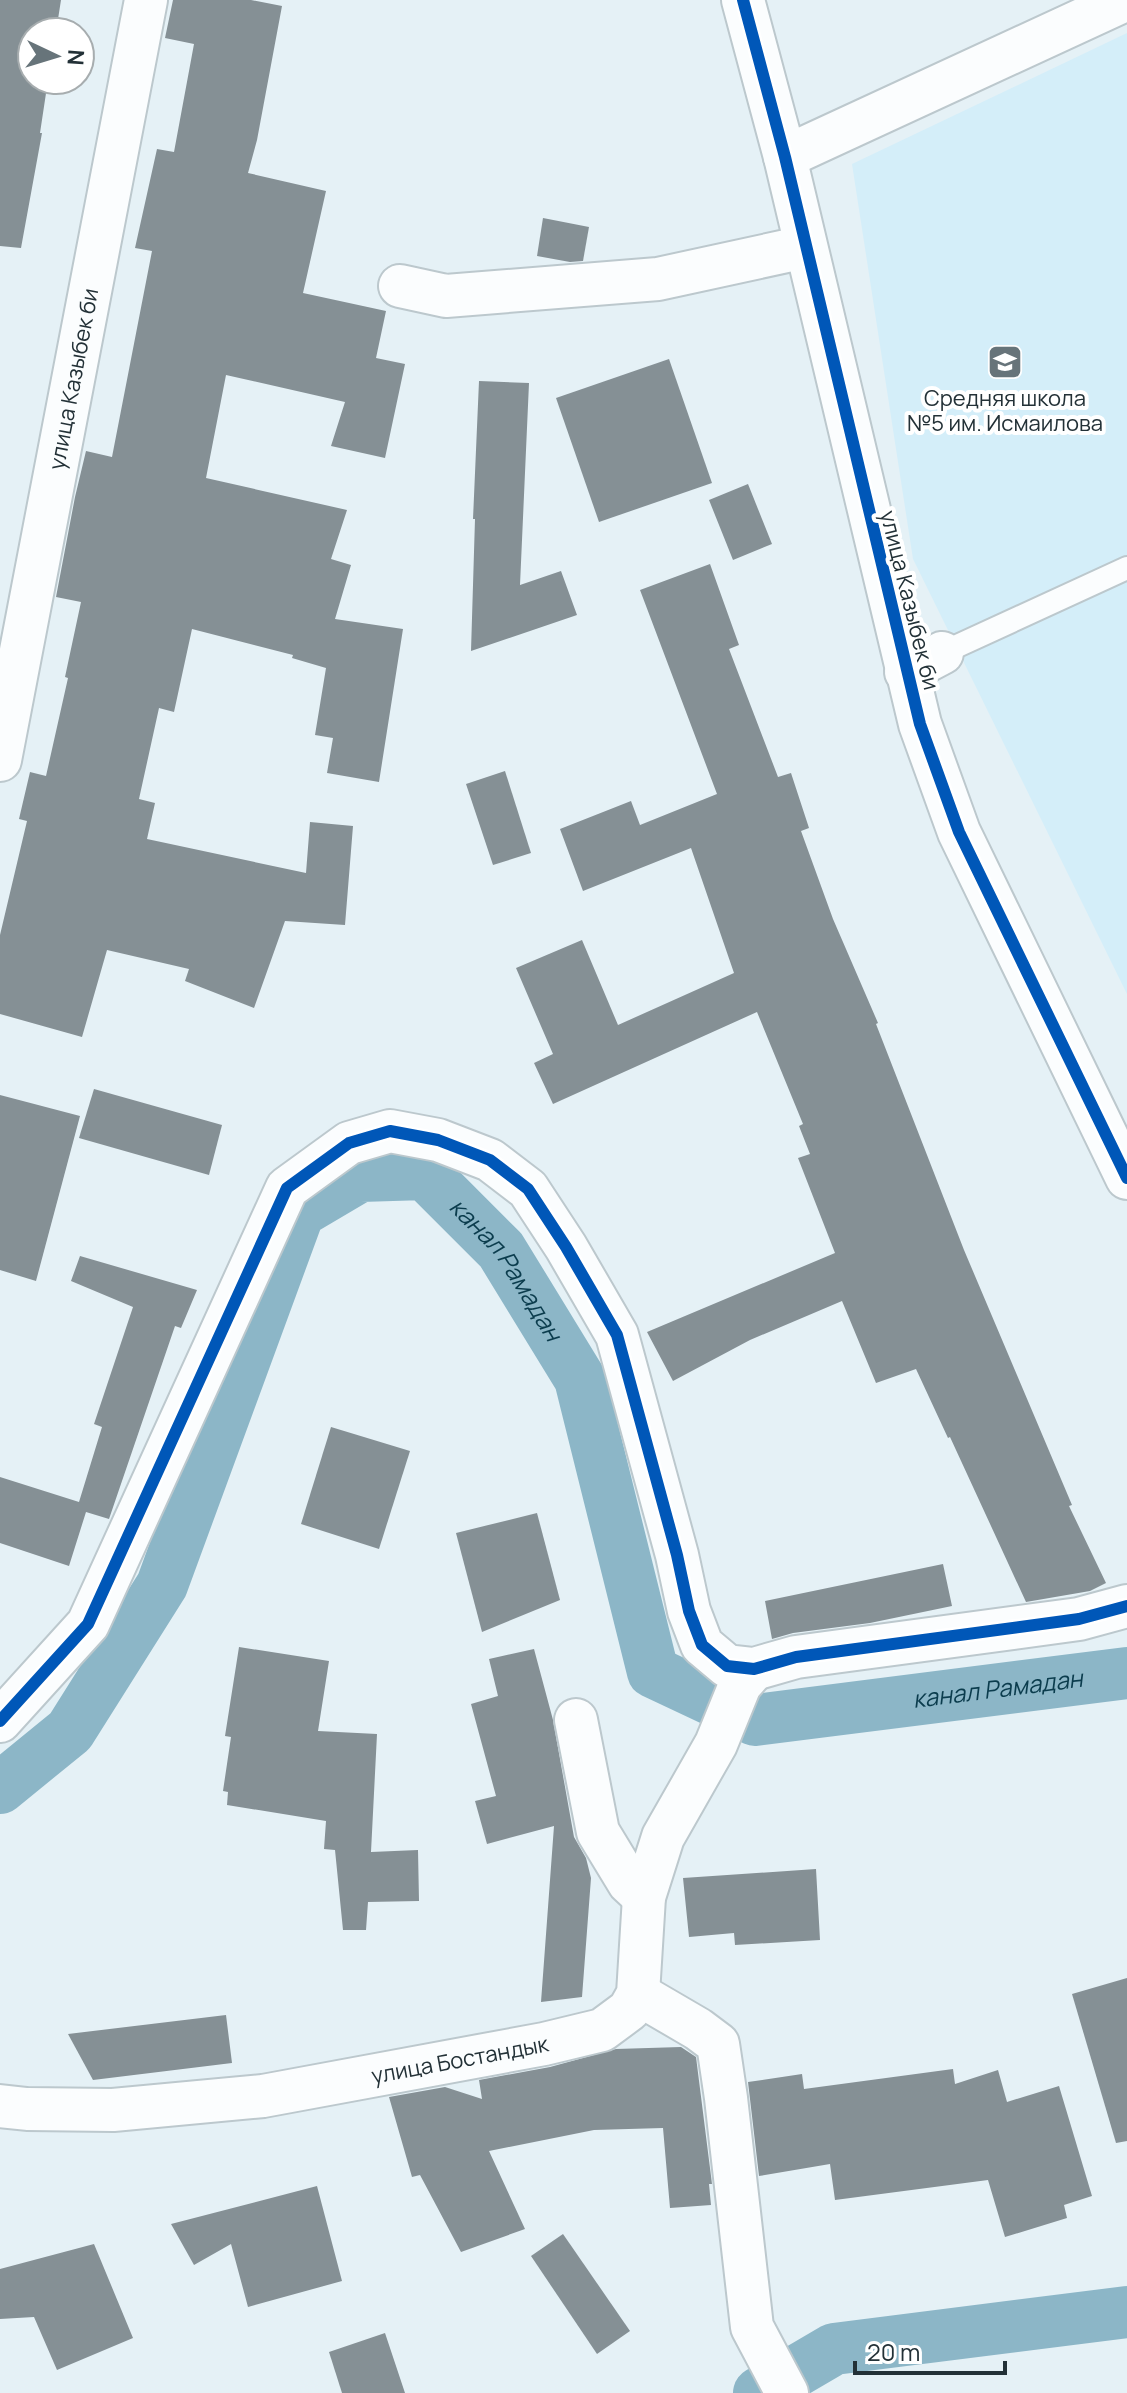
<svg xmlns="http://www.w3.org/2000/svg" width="1127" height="2393" font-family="Manrope,sans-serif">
	<rect width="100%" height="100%" fill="#e5f1f6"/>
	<!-- built -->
	<path fill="#d4eef9" d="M1127,33V994L913,559L852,164Z"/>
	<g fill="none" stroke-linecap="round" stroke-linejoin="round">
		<!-- canal -->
		<g stroke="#8cb6c7" stroke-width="52">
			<path id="s1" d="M0,1788L70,1731L162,1585L299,1212L360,1176L425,1174L501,1250L580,1379L653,1672L755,1720L1127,1673"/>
			<path d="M759,2393L834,2349L1127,2312"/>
		</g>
	</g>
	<!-- building -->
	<g fill="#859095">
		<path d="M0,0H61L56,32H32V80H48L40,133H42L21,248L0,246Z"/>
		<path d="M173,0H251L282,6L257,140L248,173L326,191L303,293L386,311L376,358L405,364L385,458L331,446L345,402L226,375L206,478L347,510L331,559L351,565L335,619L403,629L379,782L327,773L333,738L315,735L326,668L292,658L293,655L192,629L174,712L159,708L139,799L155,803L147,839L306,873L310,822L353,826L345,925L285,921L254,1008L185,981L189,969L107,950L82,1037L0,1014V935L27,821L19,819L30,772L46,776L68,678L65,677L81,602L56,597L75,497L86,451L112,457L152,251L135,248L157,149L174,152L194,44L165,38Z"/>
		<path d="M543,218L589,227L583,261L570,262L537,256Z"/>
		<path d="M669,359L712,483L599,522L556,398Z"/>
		<path d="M479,381L529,383L520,585L561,571L577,615L471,651L475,519H473Z"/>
		<path d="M748,484L772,544L733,560L709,500Z"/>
		<path d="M710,564L739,645L729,649L778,777L791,773L809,828L801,831L833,919L878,1023L876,1024L964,1250L1072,1505L1069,1506L1106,1583L1090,1591L1026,1602L950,1437L948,1438L916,1369L876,1383L842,1301L750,1340L673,1381L647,1332L835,1253L798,1158L810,1154L799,1126L803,1124L757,1012L553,1104L534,1063L553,1054L516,968L582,940L618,1025L734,973L691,848L583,891L560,829L631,801L640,825L717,794L640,590Z"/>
		<path d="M505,771L531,853L493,865L466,784Z"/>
		<path d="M94,1089L222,1125L209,1175L79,1138Z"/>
		<path d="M0,1095L80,1116L36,1281L0,1270Z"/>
		<path d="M80,1256L197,1290L181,1328L175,1326L109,1519L86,1512L69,1566L0,1543V1477L79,1502L102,1427L94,1424L133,1307L71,1281Z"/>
		<path d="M331,1427L410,1451L379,1549L301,1524Z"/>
		<path d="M537,1513L560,1600L482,1632L456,1533Z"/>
		<path d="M943,1564L952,1606L870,1623L793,1633L772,1639L765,1601Z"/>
		<path d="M239,1647L329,1661L318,1731L377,1734L371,1852L418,1850L419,1901L368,1902L366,1930H343L335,1850L324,1849L326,1821L227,1805L228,1792L223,1791L231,1737L225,1736Z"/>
		<path d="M534,1649L553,1720L574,1837L586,1858L591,1878L582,1997L541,2002L554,1826L487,1844L475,1801L496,1796L471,1704L498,1696L489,1659Z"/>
		<path d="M816,1869L820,1940L735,1945L734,1933L689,1937L683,1878Z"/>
		<path d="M1127,1978V2141L1116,2143L1072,1994Z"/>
		<path d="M226,2015L232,2063L93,2080L68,2034Z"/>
		<path d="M681,2047L696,2057L712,2184H709L711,2205L670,2208L663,2128L594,2130L489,2151L525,2229L461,2252L420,2175L412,2177L389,2097L445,2087L482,2099L479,2080L550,2067L616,2049Z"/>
		<path d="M953,2069L955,2084L998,2070L1007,2102L1059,2086L1092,2196L1064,2205L1067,2218L1005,2237L988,2180L835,2200L830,2164L759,2176L748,2082L802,2074L804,2089Z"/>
		<path d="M317,2186L342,2281L248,2307L231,2244L194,2265L171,2224Z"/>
		<path d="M563,2234L630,2331L597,2354L531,2256Z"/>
		<path d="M94,2244L133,2338L57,2370L34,2317L0,2319V2269Z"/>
		<path d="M385,2333L405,2393H342L329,2352Z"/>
	</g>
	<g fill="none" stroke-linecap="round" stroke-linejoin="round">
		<!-- service casing -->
		<g stroke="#bcc8cd" stroke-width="26">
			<path id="service" d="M942,653L1127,568"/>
		</g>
		<!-- minor casing -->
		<g stroke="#bcc8cd" stroke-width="46">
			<g id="minor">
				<path d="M743,0L785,157L920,724L959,832L1127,1178"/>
				<path d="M785,157L1125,0"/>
				<path d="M400,286L446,296L658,279L805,247"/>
				<path d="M906,672L942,653"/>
				<path id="s2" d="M0,760L146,0"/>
				<path d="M576,1720L598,1832L629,1883L644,1897"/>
				<path d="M0,1721L88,1624L287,1188L349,1143L390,1131L438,1140L490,1160L528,1189L566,1247L617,1335L677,1555L689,1611L702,1645L727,1666L754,1669L796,1657L1079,1619L1127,1606"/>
				<path d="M638,1994L698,2029L718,2044L726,2098L752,2327L787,2393"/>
				<path id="s3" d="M0,2106L27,2109L113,2110L263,2096L544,2044L602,2030L629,2010L638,1994L644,1897L663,1837L716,1744L740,1685L754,1669"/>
			</g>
		</g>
		<!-- service -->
		<use href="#service" stroke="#fbfdfe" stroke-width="22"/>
		<!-- minor -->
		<use href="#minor" stroke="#fbfdfe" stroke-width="42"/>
		<!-- cycleway casing -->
		<g stroke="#fff" stroke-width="17">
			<g id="cycleway">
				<path d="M743,0L785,157L920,724L959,832L1127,1178"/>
				<path d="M0,1721L88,1624L287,1188L349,1143L390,1131L438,1140L490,1160L528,1189L566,1247L617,1335L677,1555L689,1611L702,1645L727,1666L754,1669L796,1657L1079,1619L1127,1606"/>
			</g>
		</g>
		<!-- cycleway -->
		<use href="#cycleway" stroke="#0057b8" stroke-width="12"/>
	</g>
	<!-- icons -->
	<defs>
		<g id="school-square" transform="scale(1.8)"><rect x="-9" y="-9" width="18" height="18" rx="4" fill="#67747a" stroke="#fff"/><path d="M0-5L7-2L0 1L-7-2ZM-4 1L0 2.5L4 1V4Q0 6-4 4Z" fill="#fff"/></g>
	</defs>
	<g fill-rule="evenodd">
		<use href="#school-square" x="1005" y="362"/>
	</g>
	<g text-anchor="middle" stroke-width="8" stroke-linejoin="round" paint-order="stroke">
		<!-- street labels -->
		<g font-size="22" fill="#233137" stroke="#fff">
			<text dy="8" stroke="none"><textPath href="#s2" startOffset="388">улица Казыбек би</textPath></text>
			<text transform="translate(910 600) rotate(76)" y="8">улица Казыбек би</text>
			<text dy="8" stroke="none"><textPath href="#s3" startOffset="464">улица Бостандык</textPath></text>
		</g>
		<!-- poi labels -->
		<g font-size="22" fill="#233137" stroke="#fff">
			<text x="1005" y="406">Средняя школа<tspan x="1005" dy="25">№5 им. Исмаилова</tspan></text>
		</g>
		<!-- water labels -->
		<g font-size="24" font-style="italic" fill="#0b3c4d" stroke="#fff">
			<text dy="8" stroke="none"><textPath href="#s1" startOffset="922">канал Рамадан</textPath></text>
			<text dy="8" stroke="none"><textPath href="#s1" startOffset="1714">канал Рамадан</textPath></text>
		</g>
	</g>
	<!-- north arrow -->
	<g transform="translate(56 56) rotate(94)"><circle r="38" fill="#ffffff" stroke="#a7adaf" stroke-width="2"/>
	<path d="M0-6L14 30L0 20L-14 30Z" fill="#67747a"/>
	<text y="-12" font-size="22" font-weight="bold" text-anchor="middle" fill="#233137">N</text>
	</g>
	<!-- scale -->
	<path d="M855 2361v12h150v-12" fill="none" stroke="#233137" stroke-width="4"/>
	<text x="867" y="2361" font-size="24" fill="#233137" stroke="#ffffff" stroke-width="6" paint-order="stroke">20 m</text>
</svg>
